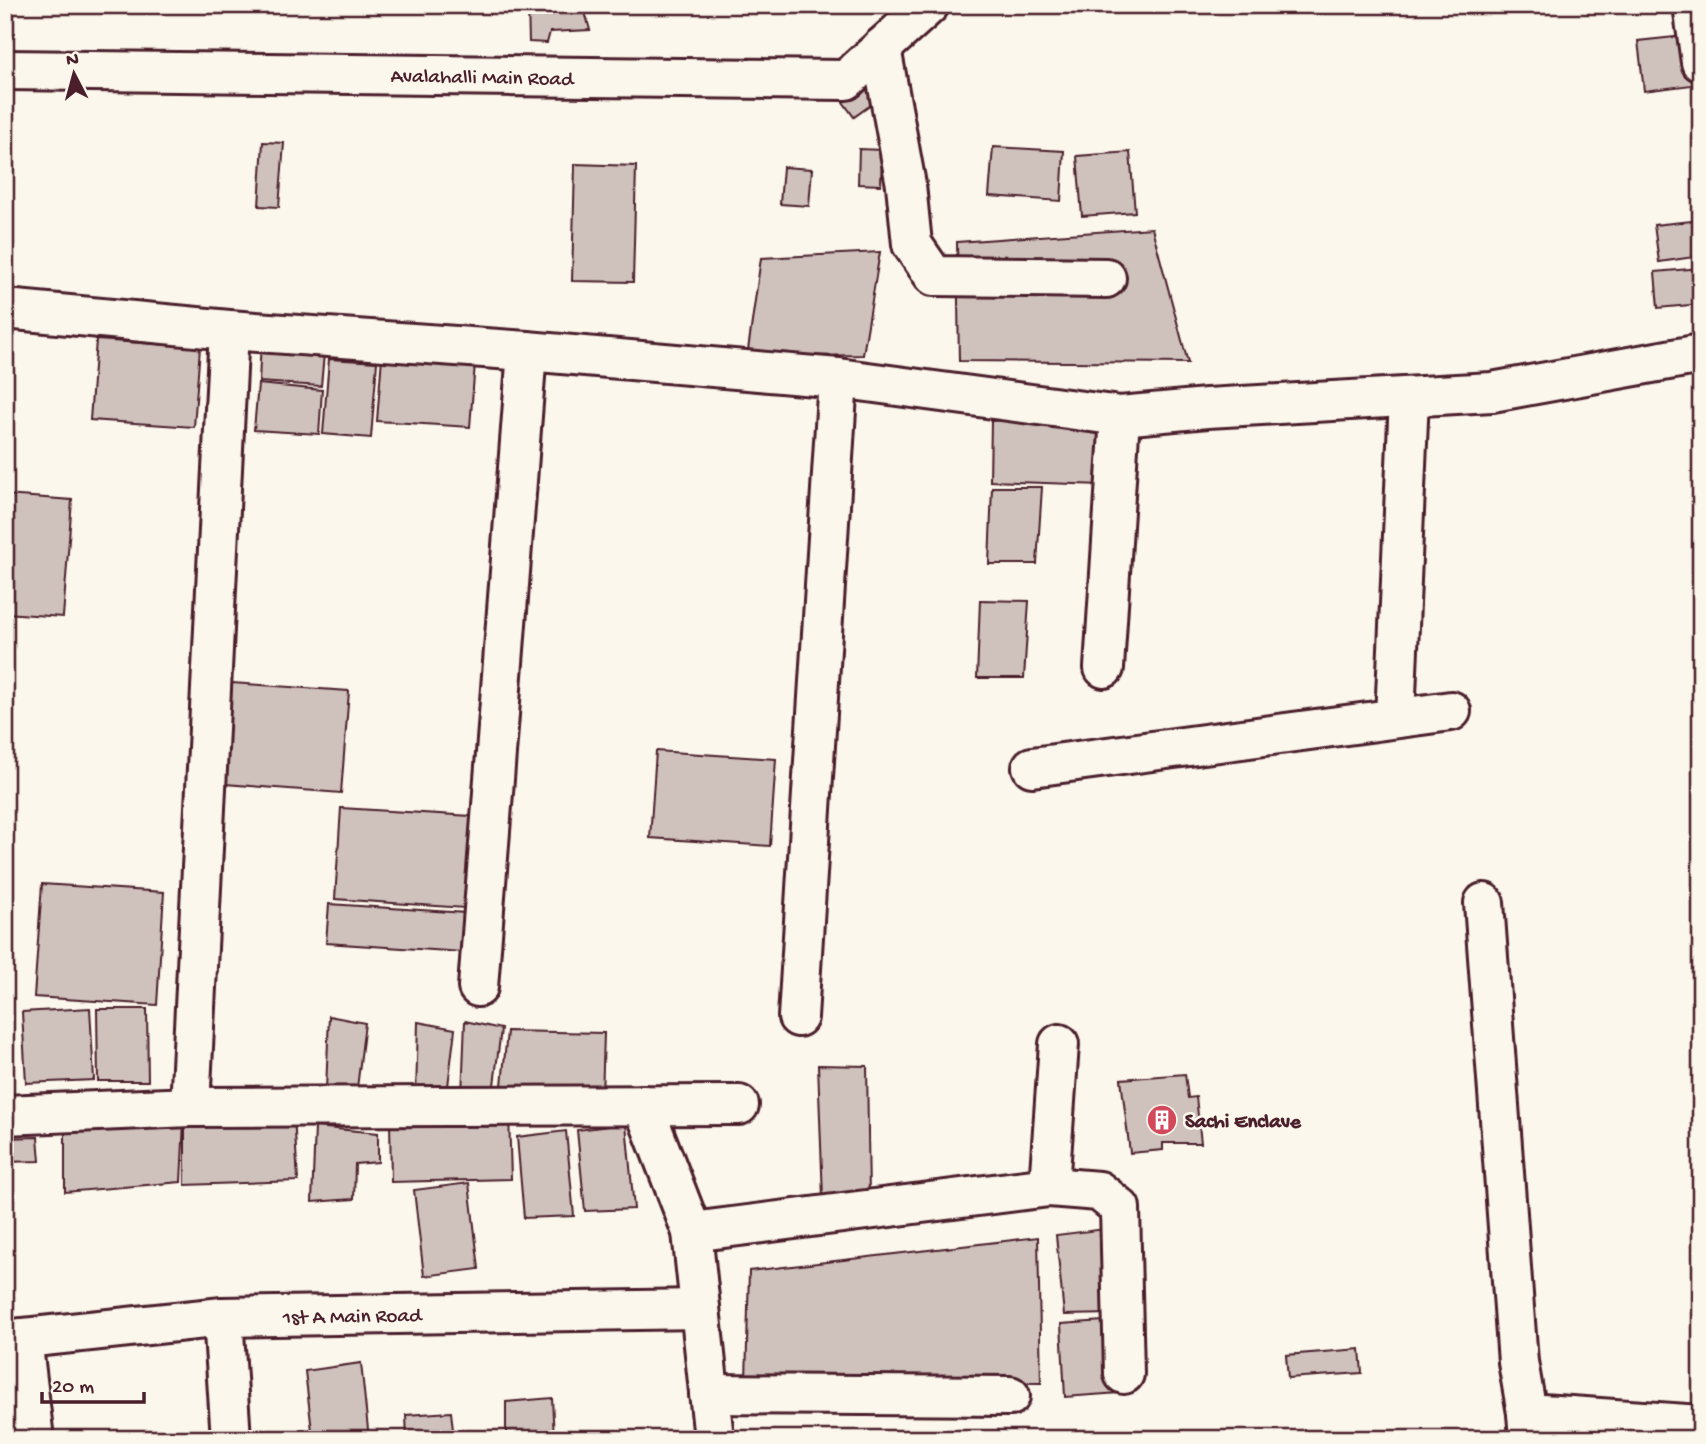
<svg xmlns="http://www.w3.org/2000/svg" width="1706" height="1444" font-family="'Gochi Hand',sans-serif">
	<rect width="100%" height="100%" fill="#fbf7ec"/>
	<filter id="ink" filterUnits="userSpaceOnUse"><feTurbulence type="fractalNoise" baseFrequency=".0143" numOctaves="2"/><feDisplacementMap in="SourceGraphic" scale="14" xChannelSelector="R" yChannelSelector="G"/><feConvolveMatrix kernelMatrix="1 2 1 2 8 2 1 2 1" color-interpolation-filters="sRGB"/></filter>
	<g filter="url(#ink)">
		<!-- building -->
		<g fill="#cfc2bc" stroke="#4a1f2b" stroke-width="2">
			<path d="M528,5H548V7L583,5L590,30L550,32L547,43L529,42Z"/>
			<path d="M1693,35L1700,84L1644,91L1638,41Z"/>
			<path d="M873,69L889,92L854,117L838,95Z"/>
			<path d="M263,142L284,143L279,207L259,206Z"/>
			<path d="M993,147L1064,151L1061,201L989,196Z"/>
			<path d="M859,149L882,150L881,185L858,184Z"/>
			<path d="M1130,152L1135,212L1082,216L1077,156Z"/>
			<path d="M575,164L636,166L633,282L572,281Z"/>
			<path d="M783,167L812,169L809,206L780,204Z"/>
			<path d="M1701,220V256L1659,262L1654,225Z"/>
			<path d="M1152,228L1188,363L959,361L957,242Z"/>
			<path d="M880,252L863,355L747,357L761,258Z"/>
			<path d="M1701,268V304L1658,308L1655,272Z"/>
			<path d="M261,339L325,343L321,386L259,382Z"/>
			<path d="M96,340L200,347L194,427L90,420Z"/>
			<path d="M382,357L475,363L470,427L377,421Z"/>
			<path d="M329,359L377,362L371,438L323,434Z"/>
			<path d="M258,384L322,390L319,434L254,430Z"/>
			<path d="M1110,415L1103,485L990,481L991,421Z"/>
			<path d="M992,487H1042L1037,564H989Z"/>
			<path d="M5,495L72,500L63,617L5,613Z"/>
			<path d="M980,600L1029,601L1024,678H977Z"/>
			<path d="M232,683L349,691L341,793L225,784Z"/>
			<path d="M656,751L776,759L770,846L650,838Z"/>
			<path d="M341,808L471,816L465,908L335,899Z"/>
			<path d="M42,884L164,892L157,1005L34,997Z"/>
			<path d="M329,904L466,913L463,952L326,943Z"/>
			<path d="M90,1008L94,1080L26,1083L22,1012Z"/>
			<path d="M97,1009H147L148,1081H98Z"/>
			<path d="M329,1016L365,1023L357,1088L326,1090Z"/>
			<path d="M465,1021L501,1029L493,1093L462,1096Z"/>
			<path d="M418,1022L455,1029L447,1094L416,1096Z"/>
			<path d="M507,1031L604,1033L602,1099L501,1097Z"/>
			<path d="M818,1065L867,1066L869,1196L823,1198Z"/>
			<path d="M1185,1074L1188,1098L1196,1097L1201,1143H1163V1150L1130,1153L1121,1079Z"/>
			<path d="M509,1114L511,1179L391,1182L390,1119Z"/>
			<path d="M294,1116L298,1181L185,1185V1123Z"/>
			<path d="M184,1121L181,1182L65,1192V1126Z"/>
			<path d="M626,1124L634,1209L585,1211L577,1130Z"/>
			<path d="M315,1127L378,1133V1162L355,1164L354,1199L312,1202Z"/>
			<path d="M566,1131L574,1216L524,1218L517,1137Z"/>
			<path d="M38,1137L40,1161L5,1162V1138Z"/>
			<path d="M469,1183L479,1269L424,1276L414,1190Z"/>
			<path d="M1105,1229L1113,1314L1064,1315L1056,1235Z"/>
			<path d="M1038,1237L1041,1383L746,1381L749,1271Z"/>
			<path d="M1118,1320L1119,1393L1065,1397L1061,1324Z"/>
			<path d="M1360,1349L1362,1373L1288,1378L1286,1355Z"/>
			<path d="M361,1363L369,1439H313L305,1371Z"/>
			<path d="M552,1398L554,1439H506V1402Z"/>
			<path d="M451,1412L454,1439H407L406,1415Z"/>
		</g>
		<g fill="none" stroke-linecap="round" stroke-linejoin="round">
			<!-- minor casing -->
			<g stroke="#4a1f2b" stroke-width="44">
				<g id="minor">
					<path d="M1693,5L1701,62"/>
					<path d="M881,48L906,185L912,244L934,276L1106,278"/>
					<path d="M5,309L229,330L527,351L838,378L1120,416L1207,408L1492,392L1701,354"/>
					<path d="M1104,668L1120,416"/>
					<path d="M1395,718L1409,397"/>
					<path d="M1032,767L1451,711"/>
					<path d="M1484,903L1518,1362L1527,1413L1529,1439"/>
					<path d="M478,987L527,351"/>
					<path d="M798,1017L838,378"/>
					<path d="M643,1105L692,1232L714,1439"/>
					<path d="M190,1107L229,330"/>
					<path d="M5,1115L190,1107L739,1105"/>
					<path d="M1049,1187L1059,1044"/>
					<path d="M692,1232L1049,1187L1099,1191L1120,1208L1124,1374"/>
					<path d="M223,1317L231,1439"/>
					<path d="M22,1338L34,1439"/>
					<path d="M5,1340L223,1317L700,1309"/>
					<path d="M709,1394L1010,1396"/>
					<path d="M1527,1413L1701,1425"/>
				</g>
			</g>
			<!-- major casing -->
			<g stroke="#4a1f2b" stroke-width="44">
				<path id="major" d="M5,70L846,80L929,5"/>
			</g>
			<!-- minor -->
			<use href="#minor" stroke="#fbf7ec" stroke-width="38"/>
			<!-- major -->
			<use href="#major" stroke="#fbf7ec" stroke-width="38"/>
		</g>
	</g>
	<!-- icons -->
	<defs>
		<g id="building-disc" transform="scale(1.575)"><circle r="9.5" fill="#d1495b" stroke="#fbf7ec"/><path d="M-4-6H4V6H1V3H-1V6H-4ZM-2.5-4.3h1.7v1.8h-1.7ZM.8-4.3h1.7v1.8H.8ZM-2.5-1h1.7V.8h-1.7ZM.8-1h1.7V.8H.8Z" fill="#fff"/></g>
	</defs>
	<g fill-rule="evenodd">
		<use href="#building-disc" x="1162" y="1120"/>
	</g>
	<g text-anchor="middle" stroke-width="5" stroke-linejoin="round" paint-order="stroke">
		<!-- street labels -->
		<g font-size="21" fill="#4a1f2b" stroke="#fbf7ec">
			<text transform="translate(482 76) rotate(1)" y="7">Avalahalli Main Road</text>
			<text transform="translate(352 1315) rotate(-1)" y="7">1st A Main Road</text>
		</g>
		<!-- poi labels -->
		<g font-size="21" font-weight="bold" fill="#4a1f2b" stroke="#fbf7ec" text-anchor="start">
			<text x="1185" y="1127">Sachi Enclave</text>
		</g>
	</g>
	<!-- margin -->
	<rect width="1706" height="1444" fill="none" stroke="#fbf7ec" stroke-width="28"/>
	<rect x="14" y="14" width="1678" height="1416" fill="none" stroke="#4a1f2b" stroke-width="2.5" filter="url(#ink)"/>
	<!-- north arrow -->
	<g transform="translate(74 74) rotate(354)" stroke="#fbf7ec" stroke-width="5" paint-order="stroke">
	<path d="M0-5L12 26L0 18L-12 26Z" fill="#4a1f2b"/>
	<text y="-10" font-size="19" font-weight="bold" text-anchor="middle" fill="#4a1f2b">N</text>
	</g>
	<!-- scale -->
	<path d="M42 1392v10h102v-10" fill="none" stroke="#4a1f2b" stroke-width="3.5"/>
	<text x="52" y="1392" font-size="21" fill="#4a1f2b" stroke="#fbf7ec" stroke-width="5" paint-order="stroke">20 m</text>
</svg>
